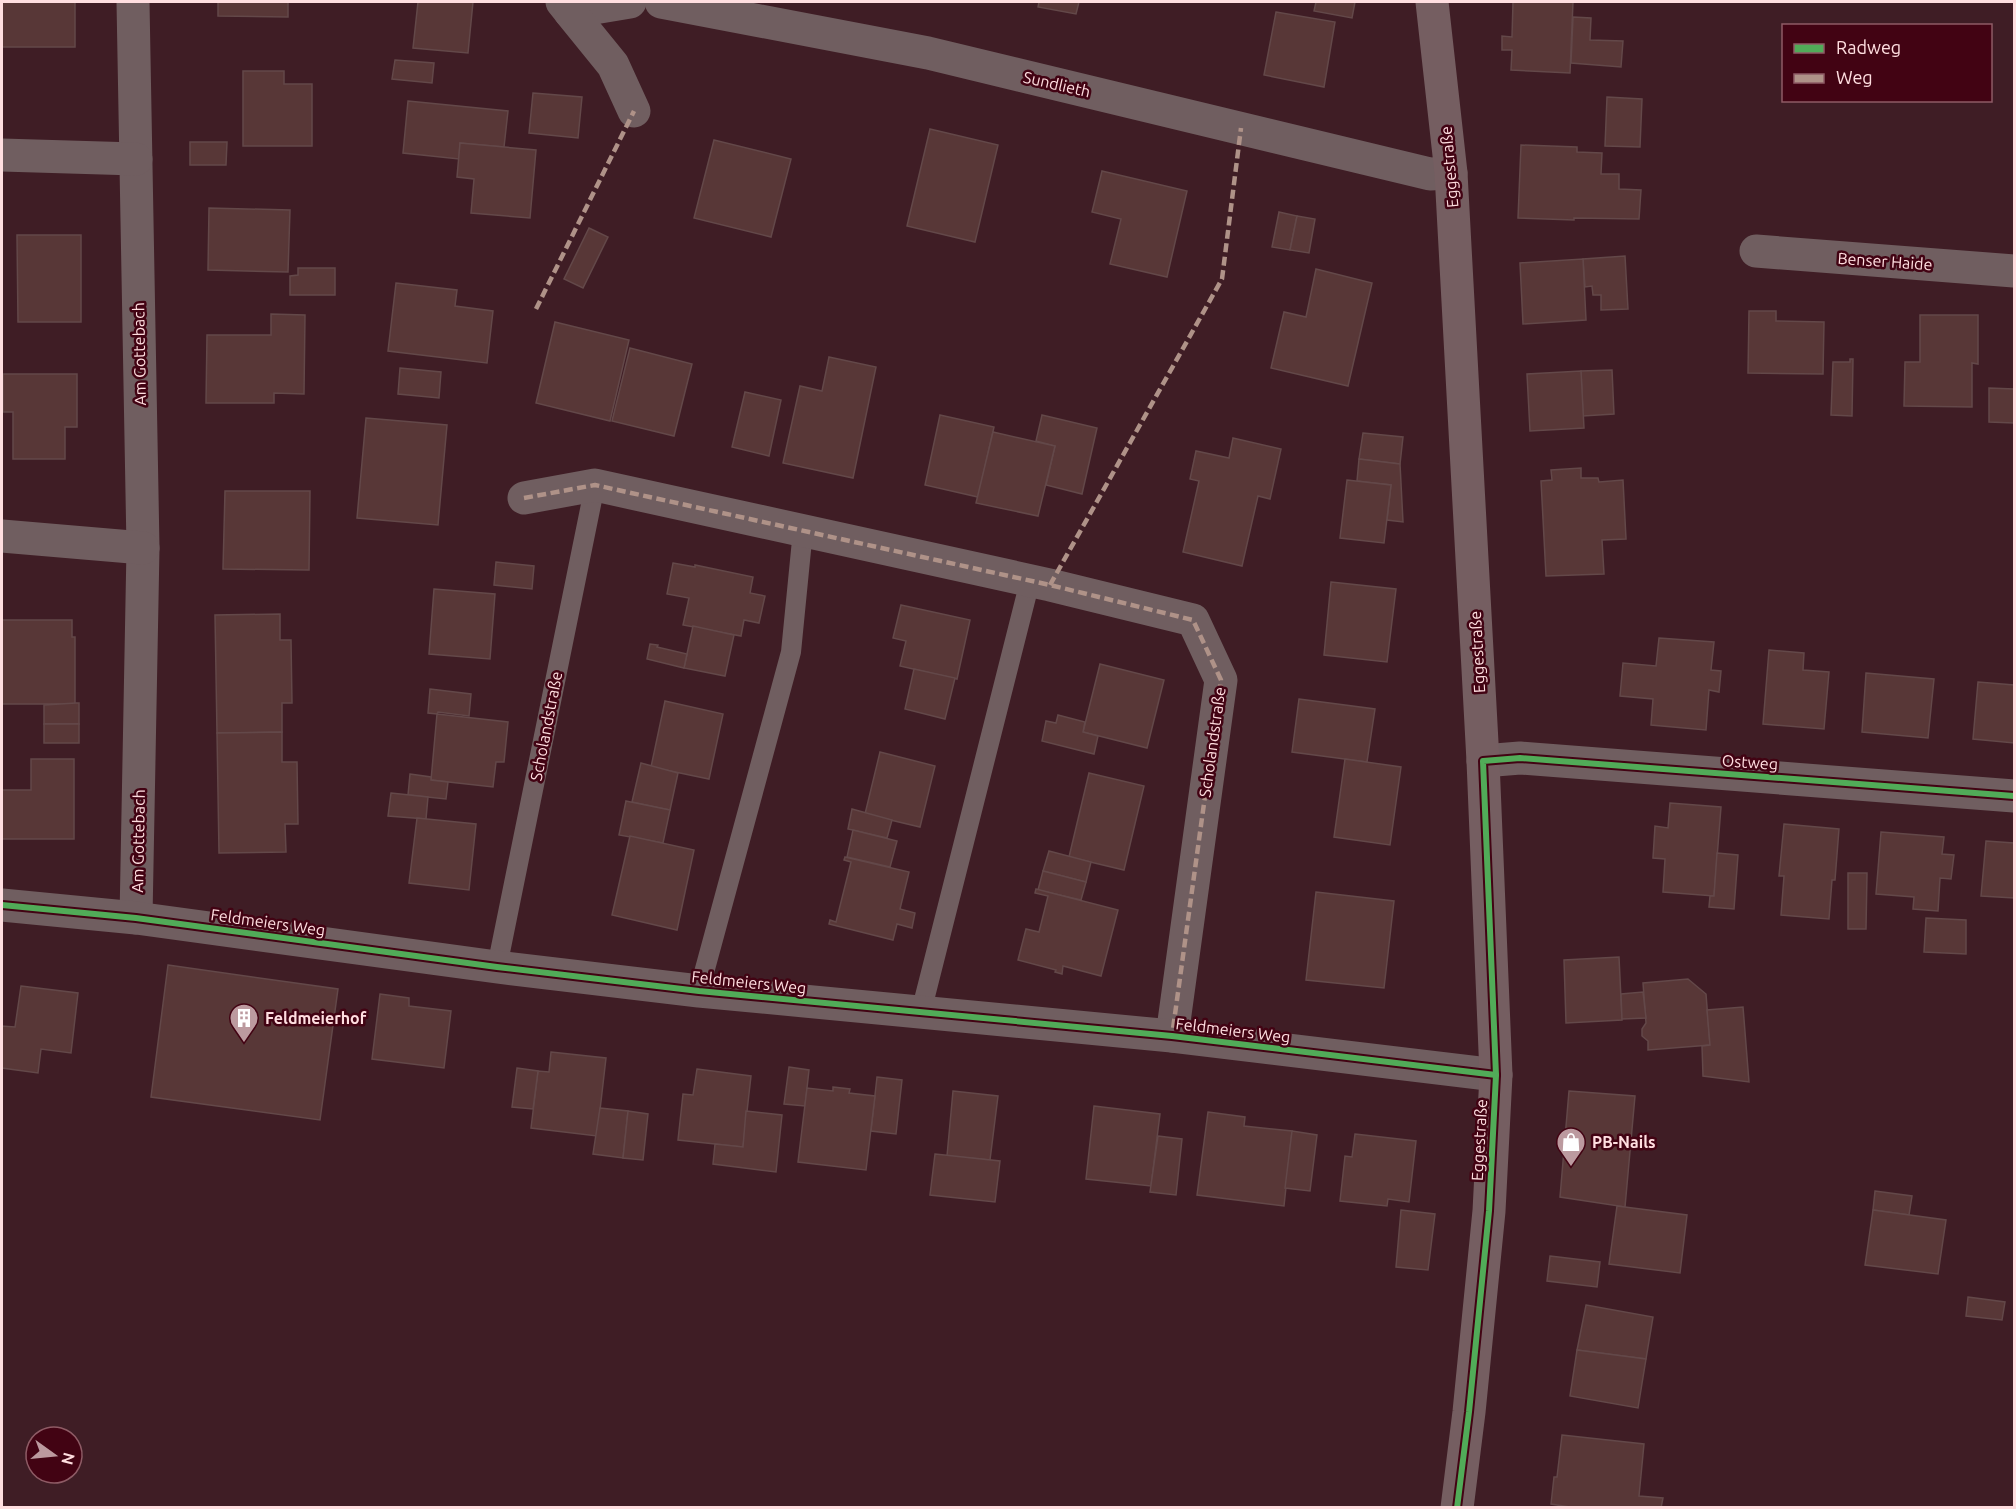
<svg xmlns="http://www.w3.org/2000/svg" width="2016" height="1509" font-family="Ubuntu,sans-serif">
	<rect width="100%" height="100%" fill="#3f1d25"/>
	<!-- building -->
	<g fill="#583737" stroke="#634849" stroke-width="1.5">
		<rect x="2" y="2" width="73" height="45"/>
		<path d="M218,2H288V17L218,16Z"/>
		<path d="M418,2H473L468,53L413,48Z"/>
		<path d="M1039,2H1079L1076,14L1038,7Z"/>
		<path d="M1316,2H1355L1352,18L1314,11Z"/>
		<path d="M1513,2H1573L1570,73L1511,70L1512,50H1502V36L1512,37Z"/>
		<path d="M1276,12L1335,22L1324,87L1264,75Z"/>
		<path d="M1573,17L1591,18L1590,40L1623,41L1621,67L1571,63Z"/>
		<path d="M395,60L434,63L432,83L392,79Z"/>
		<path d="M243,71H284V84H312V146H243Z"/>
		<path d="M533,93L582,97L578,138L529,133Z"/>
		<path d="M1607,97L1642,99L1640,147L1605,146Z"/>
		<path d="M408,101L508,111L504,147L460,143L459,159L403,153Z"/>
		<path d="M930,129L998,145L975,242L907,226Z"/>
		<path d="M714,140L791,159L771,237L694,218Z"/>
		<path d="M190,142H227L226,165H190Z"/>
		<path d="M460,143L536,150L530,218L471,213L474,179L457,177Z"/>
		<path d="M1521,145L1577,147V152L1602,153L1601,174H1619V189L1641,190L1639,219L1574,218V220L1518,218Z"/>
		<path d="M1102,171L1187,191L1167,277L1110,264L1121,219L1092,212Z"/>
		<path d="M209,208L290,210L288,272L208,270Z"/>
		<path d="M1279,212L1297,216L1290,250L1272,247Z"/>
		<path d="M1297,216L1315,219L1309,253L1290,250Z"/>
		<path d="M589,228L608,237L583,288L564,279Z"/>
		<path d="M17,235H81V322H18Z"/>
		<path d="M1625,256L1628,309L1601,310V295H1593L1592,286L1585,287L1583,259Z"/>
		<path d="M1583,259L1586,320L1523,324L1520,263Z"/>
		<path d="M298,268H335V295H290V276L298,275Z"/>
		<path d="M1316,269L1372,283L1348,386L1271,368L1284,312L1306,317Z"/>
		<path d="M396,283L457,290L455,306L493,311L487,363L388,351Z"/>
		<path d="M1749,311H1776V321L1824,322L1823,374L1748,373Z"/>
		<path d="M271,314L305,315L304,394L274,393V403H206L207,335H271Z"/>
		<path d="M1920,315H1978V364L1972,363V407L1904,406L1905,362H1920Z"/>
		<path d="M555,322L629,340L610,421L536,403Z"/>
		<path d="M630,348L692,364L674,436L612,421Z"/>
		<path d="M829,357L876,367L853,478L783,463L800,386L822,391Z"/>
		<path d="M1850,359H1853L1852,416L1831,415L1833,362H1850Z"/>
		<path d="M400,368L441,372L439,398L398,394Z"/>
		<path d="M1612,370L1614,414L1583,416L1581,371Z"/>
		<path d="M1581,371L1584,428L1530,431L1527,374Z"/>
		<path d="M3,374H77V427H65V459H13V412H3Z"/>
		<path d="M1989,388L2014,389V423L1989,422Z"/>
		<path d="M745,392L781,400L769,456L732,447Z"/>
		<path d="M940,415L994,427L978,497L925,485Z"/>
		<path d="M1042,415L1097,428L1082,494L1046,485L1055,446L1036,441Z"/>
		<path d="M366,418L447,425L438,525L357,518Z"/>
		<path d="M993,432L1055,446L1038,516L976,503Z"/>
		<path d="M1363,433L1403,437L1400,464L1359,459Z"/>
		<path d="M1233,438L1281,449L1270,499L1258,496L1242,566L1183,552L1199,481L1190,479L1196,451L1229,458Z"/>
		<path d="M1359,459L1400,464L1403,522L1387,520L1391,485L1357,481Z"/>
		<path d="M1581,468V478H1598L1599,482L1623,480L1626,539L1602,540L1604,574L1546,576L1541,481L1552,480L1551,470Z"/>
		<path d="M1347,480L1391,485L1384,543L1340,538Z"/>
		<path d="M225,491H310L309,570L223,569Z"/>
		<path d="M496,562L534,566L532,589L494,585Z"/>
		<path d="M673,563L695,567V565L753,577L750,593L765,596L759,623L744,620L741,636L683,625L689,598L667,594Z"/>
		<path d="M1331,582L1396,589L1387,662L1324,655Z"/>
		<path d="M434,589L495,594L490,659L429,654Z"/>
		<path d="M901,605L970,620L957,679L900,666L906,641L893,638Z"/>
		<path d="M280,614V640H291L292,703H282V732L217,733L215,615Z"/>
		<path d="M2,620H72V637H75V704H2Z"/>
		<path d="M693,626L734,635L725,676L684,668Z"/>
		<path d="M1659,638L1714,642L1711,670L1721,671L1719,692L1709,690L1706,730L1651,725L1653,699L1620,696L1623,663L1656,666Z"/>
		<path d="M650,644L658,645L657,647L687,654L684,668L647,659Z"/>
		<path d="M1769,650L1804,653L1803,670L1829,672L1824,729L1763,724Z"/>
		<path d="M1100,664L1164,680L1147,748L1083,732Z"/>
		<path d="M914,669L955,678L945,719L905,709Z"/>
		<path d="M1866,673L1934,679L1928,738L1862,732Z"/>
		<path d="M1978,682L2014,685V743L1973,739Z"/>
		<path d="M430,689L471,694L469,716L438,712L437,714L428,713Z"/>
		<path d="M1299,699L1375,709L1367,762L1292,752Z"/>
		<path d="M665,701L723,714L709,779L651,767Z"/>
		<path d="M76,703H79V724H44V705Z"/>
		<path d="M437,714L508,722L504,762H496L493,787L431,780Z"/>
		<path d="M1058,715L1085,722L1083,732L1098,736L1094,754L1042,741L1046,721L1056,723Z"/>
		<rect x="44" y="724" width="35" height="19"/>
		<path d="M282,732V762H297L298,824H285L286,852L219,853L217,733Z"/>
		<path d="M880,752L935,766L920,827L865,814Z"/>
		<path d="M31,759H74V839H2V790H31Z"/>
		<path d="M1345,759L1401,767L1390,845L1334,837Z"/>
		<path d="M641,763L678,773L670,810L632,802Z"/>
		<path d="M1089,773L1144,786L1124,870L1069,857Z"/>
		<path d="M410,774L431,777V780L448,782L446,799L408,795Z"/>
		<path d="M391,793L428,797L426,819L388,816Z"/>
		<path d="M626,801L670,810L663,843L619,835Z"/>
		<path d="M1670,803L1721,807L1714,896L1663,892L1665,859L1653,858L1655,826L1668,828Z"/>
		<path d="M852,809L892,820L887,838L848,829Z"/>
		<path d="M417,818L476,824L469,890L409,883Z"/>
		<path d="M1784,824L1839,829L1835,880H1832L1829,919L1781,915L1784,876H1779Z"/>
		<path d="M853,830L897,841L890,867L847,857Z"/>
		<path d="M1881,832L1944,837L1942,854L1954,855L1951,879L1940,878L1938,911L1913,909L1914,897L1876,894Z"/>
		<path d="M630,836L694,850L677,930L612,915Z"/>
		<path d="M1986,841L2014,843V898L1981,896Z"/>
		<path d="M1049,851L1091,862L1086,882L1043,871Z"/>
		<path d="M1717,853L1738,855L1734,909L1709,907L1710,896H1714Z"/>
		<path d="M845,857L909,872L900,909L915,913L912,928L897,924L893,940L829,924L830,920L836,922L851,862L844,860Z"/>
		<path d="M1043,871L1086,882L1081,900L1038,890Z"/>
		<path d="M1848,873H1867L1866,929H1848Z"/>
		<path d="M1036,889L1118,910L1101,976L1063,966L1062,974L1055,972L1056,970L1018,960L1026,929L1039,932L1048,896L1035,893Z"/>
		<path d="M1316,892L1394,901L1384,988L1306,980Z"/>
		<path d="M1926,918L1966,920V954L1924,952Z"/>
		<path d="M1619,957L1622,1020L1566,1023L1564,960Z"/>
		<path d="M168,965L338,989L320,1120L151,1097Z"/>
		<path d="M1688,979L1706,994L1710,1045L1648,1050V1041L1642,1036V1029L1646,1023L1643,983Z"/>
		<path d="M21,986L78,993L71,1053L41,1049L38,1073L2,1068V1026L15,1027Z"/>
		<path d="M1643,992L1646,1018L1622,1019L1621,994Z"/>
		<path d="M380,994L409,998V1006L451,1011L444,1068L372,1059Z"/>
		<path d="M1743,1007L1749,1082L1703,1076L1702,1046L1710,1045L1707,1010Z"/>
		<path d="M551,1052L606,1058L597,1136L531,1128L538,1071L549,1072Z"/>
		<path d="M789,1067L809,1070L805,1106L784,1104Z"/>
		<path d="M517,1068L538,1071L533,1109L512,1107Z"/>
		<path d="M697,1069L751,1076L743,1147L678,1140L683,1094L693,1095Z"/>
		<path d="M877,1077L902,1080L896,1134L871,1131Z"/>
		<path d="M833,1087L850,1089L849,1093L875,1096L866,1170L798,1162L807,1088L833,1091Z"/>
		<path d="M953,1091L998,1096L990,1160L947,1156Z"/>
		<path d="M1569,1091L1635,1096L1625,1207L1560,1197Z"/>
		<path d="M1094,1106L1160,1114L1151,1186L1086,1179Z"/>
		<path d="M600,1108L628,1111L623,1158L593,1154Z"/>
		<path d="M628,1111L648,1114L643,1160L623,1158Z"/>
		<path d="M746,1111L782,1115L776,1172L713,1164L715,1144L743,1147Z"/>
		<path d="M1208,1112L1245,1117L1244,1126L1292,1131L1284,1206L1197,1195Z"/>
		<path d="M1292,1131L1317,1135L1310,1191L1285,1188Z"/>
		<path d="M1355,1134L1416,1141L1409,1202L1388,1199L1387,1206L1340,1201L1345,1156L1352,1157Z"/>
		<path d="M1158,1136L1182,1139L1176,1195L1150,1192Z"/>
		<path d="M935,1154L1000,1161L995,1202L930,1195Z"/>
		<path d="M1875,1191L1912,1196L1909,1215L1873,1210Z"/>
		<path d="M1617,1206L1687,1215L1680,1273L1609,1264Z"/>
		<path d="M1401,1210L1435,1214L1428,1270L1396,1267Z"/>
		<path d="M1873,1210L1946,1220L1938,1274L1865,1265Z"/>
		<path d="M1550,1256L1600,1262L1597,1287L1547,1281Z"/>
		<path d="M1968,1297L2005,1302L2002,1320L1966,1316Z"/>
		<path d="M1586,1305L1653,1317L1646,1359L1577,1350Z"/>
		<path d="M1577,1350L1646,1359L1638,1408L1570,1396Z"/>
		<path d="M1562,1435L1644,1444L1639,1496L1663,1498L1661,1508H1576L1551,1504L1554,1477H1557Z"/>
	</g>
	<g fill="none" stroke-linecap="round" stroke-linejoin="round">
		<!-- service -->
		<g stroke="#705e60" stroke-width="20">
			<path d="M497,967L595,485"/>
			<path d="M699,991L791,652L803,530"/>
			<path d="M921,1012L1030,581"/>
		</g>
		<!-- minor -->
		<g stroke="#705e60" stroke-width="33">
			<path d="M133,2L143,548L136,918"/>
			<path d="M562,2L570,12L630,2"/>
			<path d="M661,2L928,53L1430,174L1451,173"/>
			<path d="M570,12L613,65L634,111"/>
			<path d="M2,155L136,159"/>
			<path d="M1756,251L2014,271"/>
			<path d="M524,498L595,485L1050,585L1193,620L1221,680L1172,1036"/>
			<path d="M2,536L143,548"/>
			<path d="M1483,761L1520,758L2014,796"/>
			<path d="M2,905L136,918L497,967L699,991L1172,1036L1496,1075"/>
		</g>
		<!-- secondary -->
		<path stroke="#755e61" stroke-width="33" d="M1432,2L1451,173L1483,761L1496,1075L1489,1211L1469,1412L1457,1508"/>
		<!-- quiet -->
		<g stroke="#af9288" stroke-width="4.5" stroke-dasharray="9 4.5" stroke-linecap="butt">
			<path d="M536,309L634,111"/>
			<path d="M524,498L595,485L1050,585L1193,620L1221,680L1172,1036"/>
			<path d="M1050,585L1222,279L1241,128"/>
		</g>
		<!-- cycleway casing -->
		<g stroke="#420313" stroke-width="10">
			<g id="cycleway">
				<path d="M2,905L136,918L497,967L699,991L1172,1036L1496,1075"/>
				<path d="M1457,1508L1469,1412L1489,1211L1496,1075L1483,761L1520,758L2014,796"/>
			</g>
		</g>
		<!-- cycleway -->
		<use href="#cycleway" stroke="#51ab58" stroke-width="6"/>
	</g>
	<!-- icons -->
	<defs>
		<g id="building-pin" transform="scale(1.5)"><path d="M0 17L-7.5 6A9.5 9.5 0 1 1 7.5 6Z" fill="#bc9a9f" stroke="#420313"/><path d="M-4-6H4V6H1V3H-1V6H-4ZM-2.5-4.3h1.7v1.8h-1.7ZM.8-4.3h1.7v1.8H.8ZM-2.5-1h1.7V.8h-1.7ZM.8-1h1.7V.8H.8Z" fill="#fff"/></g>
		<g id="shop-pin" transform="scale(1.5)"><path d="M0 17L-7.5 6A9.5 9.5 0 1 1 7.5 6Z" fill="#bc9a9f" stroke="#420313"/><path d="M-5-2.5h2.3a2.7 3.5 0 0 1 5.4 0H5L5.5 6h-11ZM-1.5-2.5h3a1.5 2.3 0 0 0-3 0Z" fill="#fff"/></g>
	</defs>
	<g fill-rule="evenodd">
		<use href="#building-pin" x="244" y="1018"/>
		<use href="#shop-pin" x="1571" y="1142"/>
	</g>
	<g text-anchor="middle" stroke-width="5" stroke-linejoin="round" paint-order="stroke">
		<!-- street labels -->
		<g font-size="16" fill="#ffdee0" stroke="#420313">
			<text transform="translate(1057 84) rotate(13)" y="6">Sundlieth</text>
			<text transform="translate(1449 167) rotate(-95)" y="6">Eggestraße</text>
			<text transform="translate(1885 261) rotate(4)" y="6">Benser Haide</text>
			<text transform="translate(139 354) rotate(-91)" y="6">Am Gottebach</text>
			<text transform="translate(1477 652) rotate(-93)" y="6">Eggestraße</text>
			<text transform="translate(546 726) rotate(-79)" y="6">Scholandstraße</text>
			<text transform="translate(1212 742) rotate(-82)" y="6">Scholandstraße</text>
			<text transform="translate(1750 762) rotate(4)" y="6">Ostweg</text>
			<text transform="translate(138 841) rotate(-89)" y="6">Am Gottebach</text>
			<text transform="translate(268 922) rotate(8)" y="6">Feldmeiers Weg</text>
			<text transform="translate(749 982) rotate(6)" y="6">Feldmeiers Weg</text>
			<text transform="translate(1233 1030) rotate(7)" y="6">Feldmeiers Weg</text>
			<text transform="translate(1479 1140) rotate(-87)" y="6">Eggestraße</text>
		</g>
		<!-- poi labels -->
		<g font-size="16" font-weight="bold" fill="#ffdee0" stroke="#420313" text-anchor="start">
			<text x="265" y="1024">Feldmeierhof</text>
			<text x="1592" y="1148">PB-Nails</text>
		</g>
	</g>
	<!-- border -->
	<rect width="2016" height="1509" fill="none" stroke="#ffdee0" stroke-width="6"/>
	<!-- legend -->
	<rect x="1782" y="24" width="210" height="78" fill="#420313" stroke="#8e5b65" stroke-width="1.5"/>
	<rect x="1794" y="44" width="30" height="9" fill="#51ab58" stroke="#8e5b65" stroke-width="1.5"/>
	<text x="1836" y="54" font-size="18" fill="#ffdee0">Radweg</text>
	<rect x="1794" y="74" width="30" height="9" fill="#af9288" stroke="#8e5b65" stroke-width="1.5"/>
	<text x="1836" y="84" font-size="18" fill="#ffdee0">Weg</text>
	<!-- north arrow -->
	<g transform="translate(54 1455) rotate(105)"><circle r="28" fill="#420313" stroke="#8e5b65" stroke-width="1.5"/>
	<path d="M0-4.5L10 22L0 15L-10 22Z" fill="#bc9a9f"/>
	<text y="-9" font-size="16" font-weight="bold" text-anchor="middle" fill="#ffdee0">N</text>
	</g>
</svg>
